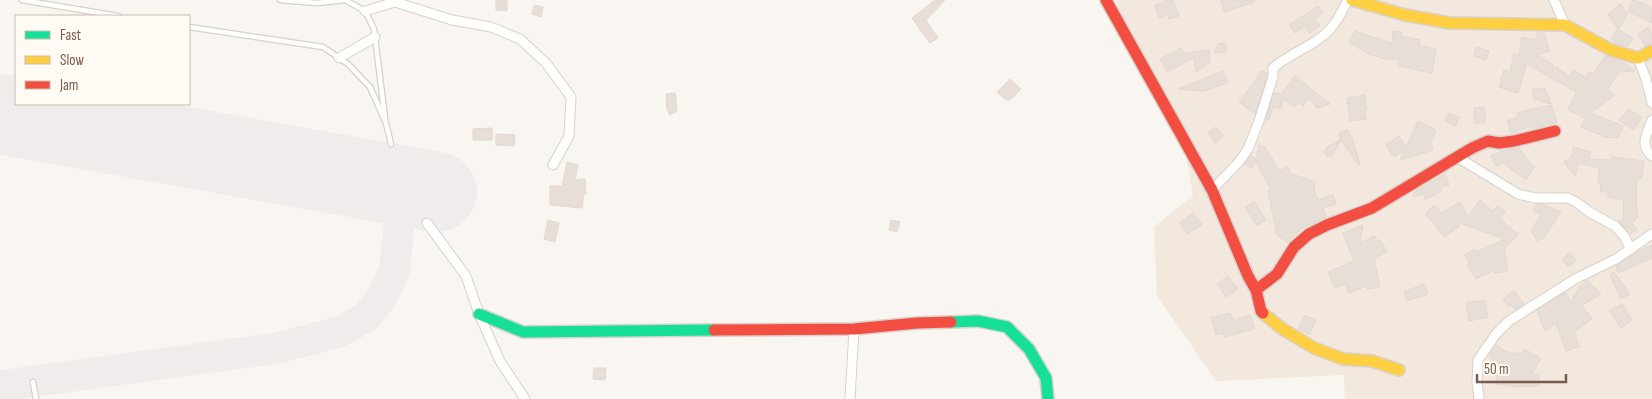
<svg xmlns="http://www.w3.org/2000/svg" width="1652" height="399" font-family="'Sofia Sans Condensed',sans-serif">
	<rect width="100%" height="100%" fill="#f9f5f0"/>
	<!-- residential -->
	<path fill="#f2e8de" d="M1116,0H1652V399H1345L1344,375L1216,381L1157,296L1154,227L1193,195L1182,130L1127,26Z"/>
	<g fill="none" stroke-linecap="round" stroke-linejoin="round">
		<!-- taxiway -->
		<path stroke="#f0ecec" stroke-width="31" d="M0,386L278,348L342,331L367,316L383,296L394,271L404,186"/>
		<!-- runway -->
		<path stroke="#f0ecec" stroke-width="80" d="M0,114L437,192"/>
	</g>
	<!-- building -->
	<g fill="#e6ded7" stroke="#e2d8d2">
		<path d="M496,0L507,1V11L496,10Z"/>
		<path d="M935,0H945L926,20L938,38L930,43L912,18Z"/>
		<path d="M1169,0H1173L1179,16L1169,19L1167,15L1159,18L1154,5Z"/>
		<path d="M1221,0H1254V2L1224,12Z"/>
		<path d="M1633,0L1645,4L1652,9V23L1628,11Z"/>
		<path d="M1620,4L1628,14L1618,29L1608,14Z"/>
		<path d="M534,5L543,7L541,17L532,14Z"/>
		<path d="M1318,6L1323,13L1315,19L1320,26L1310,33L1305,26L1295,33L1289,25Z"/>
		<path d="M1648,27L1652,34V43L1645,46L1638,34Z"/>
		<path d="M1618,29L1633,38L1627,46L1615,43L1611,39Z"/>
		<path d="M1355,31L1392,43L1393,31L1402,32V36L1420,40L1419,45L1436,49L1432,73L1398,66L1400,60L1385,59L1368,54L1349,42Z"/>
		<path d="M1537,33H1544L1550,51L1538,55L1553,65V72L1556,67L1569,76L1573,70L1586,78L1589,72L1593,74L1605,56L1625,63L1635,71L1619,72L1608,89L1614,96L1591,113L1623,126L1618,138L1605,137L1581,127L1585,118L1568,110L1576,92L1529,65L1528,60L1518,93L1499,87L1504,70L1510,72L1514,53L1519,55L1522,37L1537,40Z"/>
		<path d="M1224,43L1227,49L1225,52L1214,53L1218,44Z"/>
		<path d="M1476,47L1489,51L1486,60L1474,56Z"/>
		<path d="M1181,48L1184,53L1209,50L1210,62L1196,72L1194,58L1167,72L1160,59Z"/>
		<path d="M1223,71L1228,83L1203,91L1178,89Z"/>
		<path d="M1262,71L1267,73V76L1255,114L1239,102Z"/>
		<path d="M1295,76L1330,104L1317,108L1310,98L1303,106L1298,102L1295,107L1283,99L1281,109L1273,107L1269,120L1266,119L1274,93L1281,94Z"/>
		<path d="M1010,79L1021,89L1010,100H1006L997,92Z"/>
		<path d="M1545,88L1551,104L1534,99L1532,89Z"/>
		<path d="M675,93L677,111L670,115L667,109L666,94Z"/>
		<path d="M1365,95L1367,110H1364L1366,119L1350,121L1347,98Z"/>
		<path d="M1551,105L1557,122L1533,128L1532,126L1511,133L1507,121L1518,117L1517,113Z"/>
		<path d="M1485,107V123H1474V108Z"/>
		<path d="M1628,109L1642,118L1633,130L1619,120Z"/>
		<path d="M1448,113L1459,117L1456,126L1445,121Z"/>
		<path d="M1418,121L1436,130L1431,142L1433,150L1400,160L1405,149L1394,157L1386,145L1399,136L1406,147Z"/>
		<path d="M1216,127L1223,136L1215,143L1208,132Z"/>
		<path d="M492,128V140H473V129Z"/>
		<path d="M1347,129L1352,138L1360,164L1358,165L1341,140L1332,156H1327L1324,152L1326,148L1341,139L1338,134Z"/>
		<path d="M496,134L515,135L514,146L496,145Z"/>
		<path d="M1259,145L1265,147L1280,171L1287,166L1292,174L1315,182L1314,189L1318,200L1333,195L1336,204L1323,208L1326,217L1302,228L1287,242L1277,235L1268,191L1271,190L1256,162L1251,168L1245,164L1251,156L1256,159Z"/>
		<path d="M1574,147L1591,152L1589,159L1611,160V157L1644,161L1642,178H1637L1636,203L1638,217L1632,223L1637,230L1630,234L1619,221L1623,219L1624,200L1608,197V192H1600L1601,184H1598L1599,168L1579,163L1575,176L1564,162L1571,157Z"/>
		<path d="M1519,148L1530,163L1535,166L1526,180L1503,163L1496,166L1491,156L1501,151Z"/>
		<path d="M567,162L578,165L575,180L585,179L586,194L584,193L582,208L550,205V186H562Z"/>
		<path d="M1445,174L1449,185L1439,188L1441,191L1426,200L1423,194L1415,197L1413,193Z"/>
		<path d="M1480,200L1493,211L1498,206L1505,212L1500,219L1517,234L1519,233L1504,249L1508,271L1495,273V270L1476,279L1467,265L1470,263L1465,255L1474,249L1476,252L1505,239L1457,222L1460,226L1444,237L1435,225L1425,214L1434,205L1442,213L1460,202L1468,216Z"/>
		<path d="M1254,201L1266,220L1257,225L1245,207Z"/>
		<path d="M1536,204H1541L1561,212L1543,239L1540,238L1538,242L1531,231L1541,214L1533,211Z"/>
		<path d="M1193,213L1202,224L1188,234L1180,223Z"/>
		<path d="M548,220L559,223L555,242L544,239Z"/>
		<path d="M891,220L900,222L897,232L889,230Z"/>
		<path d="M1363,225L1360,244L1374,236L1378,241L1380,240L1387,251L1374,259L1380,287L1367,289V286L1349,293L1345,284L1335,288L1328,272L1354,261L1343,233Z"/>
		<path d="M1652,245V258L1618,273L1616,266L1642,249Z"/>
		<path d="M1570,253L1576,261L1568,267L1562,259Z"/>
		<path d="M1614,272L1630,294L1621,299L1610,275Z"/>
		<path d="M1228,276L1238,289L1226,297L1217,284Z"/>
		<path d="M1587,280L1601,294L1582,305L1592,319L1574,332L1579,347L1566,351L1556,323L1545,331L1537,310L1565,293L1571,302L1580,286Z"/>
		<path d="M1424,284L1428,294L1407,301L1404,292Z"/>
		<path d="M1514,291L1524,304L1515,310L1511,304L1508,306L1503,299Z"/>
		<path d="M1485,300L1488,317L1469,321L1466,303Z"/>
		<path d="M1622,304L1632,320L1621,328L1609,311Z"/>
		<path d="M1230,313L1233,321L1250,315L1255,329L1224,337L1223,333L1216,335L1211,318Z"/>
		<path d="M1305,315L1316,320L1310,334L1298,329Z"/>
		<path d="M1496,345L1507,352L1522,354L1524,349L1541,358L1532,374H1539V386L1518,387L1496,384L1498,363H1494L1489,355Z"/>
		<path d="M594,368H606L605,380L593,379Z"/>
	</g>
	<g fill="none" stroke-linecap="round" stroke-linejoin="round">
		<!-- lane casing -->
		<g stroke="#d7d1cb" stroke-width="7">
			<g id="lane">
				<path d="M22,0L118,16"/>
				<path d="M280,0L317,3L345,0L365,11L374,29L385,118"/>
				<path d="M189,27L323,47L348,64L370,87L386,123L391,144"/>
				<path d="M33,382L36,399"/>
			</g>
		</g>
		<!-- street casing -->
		<g stroke="#d7d1cb" stroke-width="11">
			<g id="street">
				<path d="M1554,0L1565,25"/>
				<path d="M365,11L395,2L452,20L491,27L520,39L546,63L571,97L569,136L553,165"/>
				<path d="M339,58L375,37"/>
				<path d="M1638,58L1646,79L1652,103"/>
				<path d="M1652,120C1647,134 1639,145 1652,156"/>
				<path d="M1457,157L1518,194L1535,198H1568L1576,202L1591,213L1615,226L1624,236L1631,249"/>
				<path d="M1212,190L1238,163L1248,149L1259,121L1273,77V68C1290,53 1323,42 1334,24C1340,17 1343,8 1348,0"/>
				<path d="M427,223L466,276L479,314L500,361L525,399"/>
				<path d="M850,399L854,329"/>
				<path d="M1479,399L1477,383L1478,360L1496,334L1509,321L1575,279L1616,259L1652,234"/>
			</g>
		</g>
		<!-- fast casing -->
		<g stroke="#d9d2cb" stroke-width="14">
			<g id="fast">
				<path d="M479,314L523,332L714,330"/>
				<path d="M951,322L978,321L1007,327L1029,349L1046,378L1048,399"/>
			</g>
		</g>
		<!-- slow casing -->
		<g stroke="#d9d2cb" stroke-width="14">
			<g id="slow">
				<path d="M1352,0L1405,15L1450,23L1565,25L1611,50L1638,58L1652,51"/>
				<path d="M1263,313L1281,328L1314,348L1343,359L1372,361L1399,370"/>
			</g>
		</g>
		<!-- jam casing -->
		<g stroke="#d9d2cb" stroke-width="14">
			<g id="jam">
				<path d="M1106,0L1212,190L1248,276L1256,290L1261,311L1263,313"/>
				<path d="M1256,290L1277,274L1294,247L1309,234L1327,225L1372,208L1472,148L1488,141L1499,143L1514,141L1555,131"/>
				<path d="M714,330L854,329L917,323L951,322"/>
			</g>
		</g>
		<!-- lane -->
		<use href="#lane" stroke="#fefefd" stroke-width="4.5"/>
		<!-- street -->
		<use href="#street" stroke="#fefefd" stroke-width="9"/>
		<!-- fast -->
		<use href="#fast" stroke="#16e098" stroke-width="11"/>
		<!-- slow -->
		<use href="#slow" stroke="#ffcf43" stroke-width="11"/>
		<!-- jam -->
		<use href="#jam" stroke="#f24e42" stroke-width="11"/>
	</g>
	<!-- legend -->
	<rect x="15" y="15" width="175" height="90" fill="#fffaf3" stroke="#cabbb1"/>
	<rect x="25" y="31" width="25" height="8" fill="#16e098" stroke="#cabbb1"/>
	<text x="60" y="40" font-size="15" fill="#7a5c4d">Fast</text>
	<rect x="25" y="56" width="25" height="8" fill="#ffcf43" stroke="#cabbb1"/>
	<text x="60" y="65" font-size="15" fill="#7a5c4d">Slow</text>
	<rect x="25" y="81" width="25" height="8" fill="#f24e42" stroke="#cabbb1"/>
	<text x="60" y="90" font-size="15" fill="#7a5c4d">Jam</text>
	<!-- scale -->
	<path d="M1477 374v8h89v-8" fill="none" stroke="#7a5c4d" stroke-width="2.5"/>
	<text x="1484" y="374" font-size="15" fill="#7a5c4d" stroke="#fffaf3" stroke-width="4" paint-order="stroke">50 m</text>
</svg>
